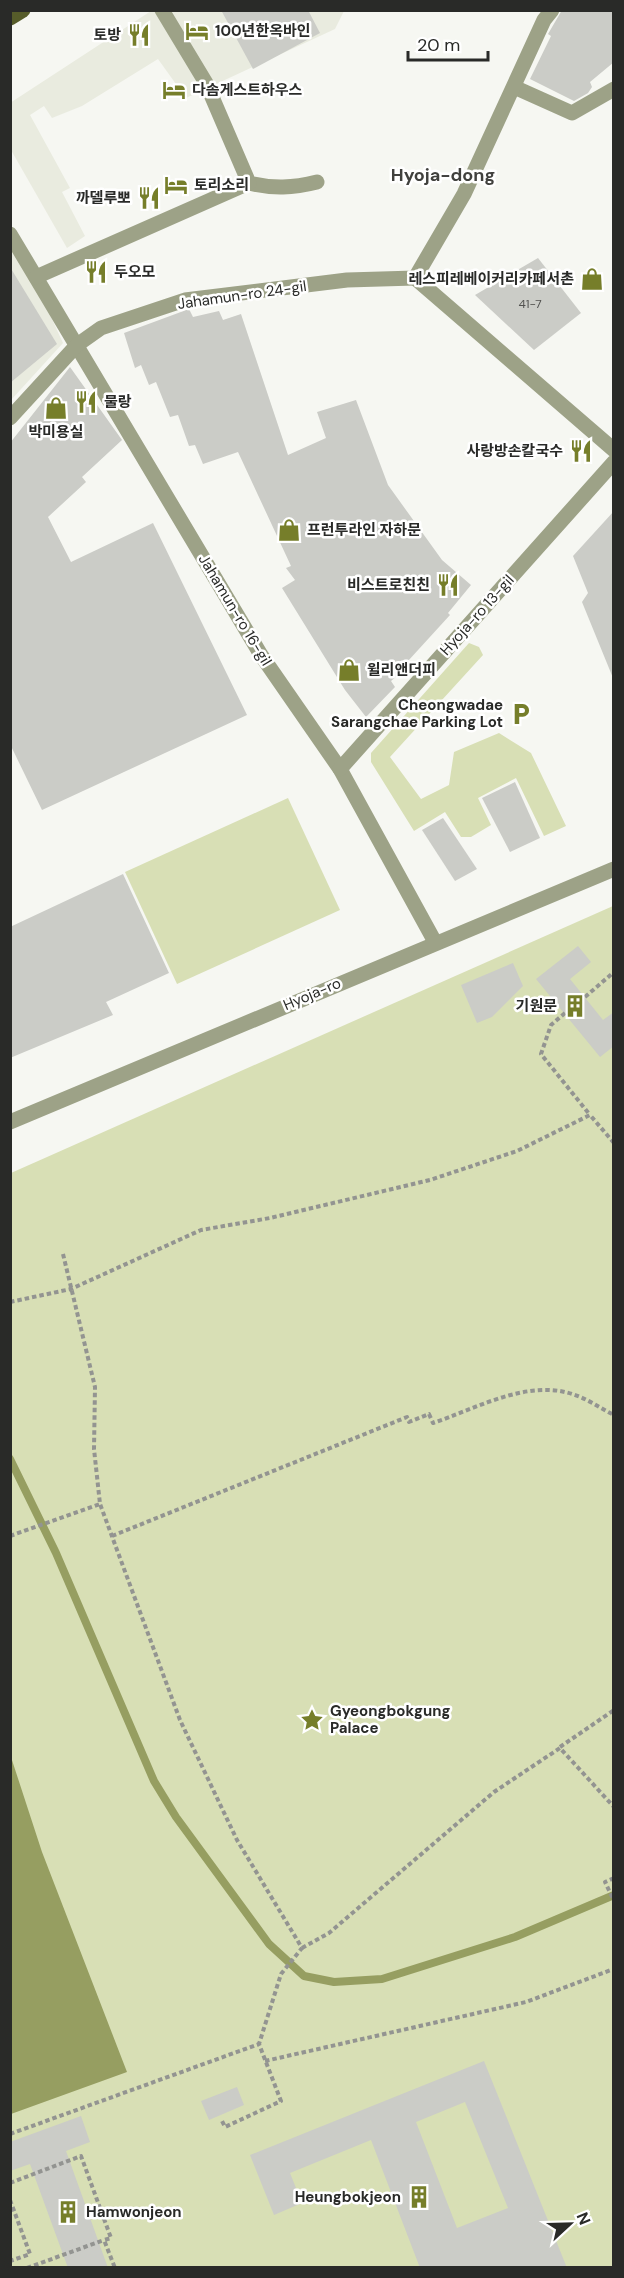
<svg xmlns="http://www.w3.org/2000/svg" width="624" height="2278" font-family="'DM Sans','Noto Sans KR',sans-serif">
	<rect width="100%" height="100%" fill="#f6f7f2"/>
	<!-- built -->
	<g fill="#e9ebdf">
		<path d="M151,11H344L335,29L186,98L158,59L82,106L52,118L44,106L30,115L70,188L62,192L85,236L67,248L11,150L10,103Z"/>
		<path d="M10,239L33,278L63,343L11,400Z"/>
	</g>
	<!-- green -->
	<g fill="#d8dfb5">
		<path d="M469,643L479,647L483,655L390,757L421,799L449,785L454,752L499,733L531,753L566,826L544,836L516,778L478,798L491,825L471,837H461L445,812L414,831L371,762V753Z"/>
		<path d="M288,798L340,910L177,984L125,872Z"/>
		<path d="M613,906V2267H11V1173Z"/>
	</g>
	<!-- water -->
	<path fill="#969e61" d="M10,1754L42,1852L127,2072L11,2114Z"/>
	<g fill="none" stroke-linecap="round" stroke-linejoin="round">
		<!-- stream -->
		<path stroke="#969e61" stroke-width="8" d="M10,1459L56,1553L154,1781L176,1817L269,1944L304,1976L334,1982L382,1979L515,1937L614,1895"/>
	</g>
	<!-- building -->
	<g fill="#cbccc7" fill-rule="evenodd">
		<path d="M221,10H308L320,33L253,69Z"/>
		<path d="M562,10H614V62L590,82L592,87L588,93L574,101L530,79L551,36L548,34Z"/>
		<path d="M538,258L581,313L534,350L475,295Z"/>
		<path d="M10,267L57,344L10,383Z"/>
		<path d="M189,309L193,317L219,311L223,320L241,314L288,455L326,438L317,412L356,400L388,485L442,560L471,585L448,613L450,615L408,661L411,664L391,681L395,687L366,717L345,690L282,588L295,580L286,568L291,566L238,452L203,464L195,445L189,446L178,415L170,417L156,382L149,385L141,365L135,368L124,333Z"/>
		<path d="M70,367L122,440L82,477L86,482L48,517L71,562L153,523L247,715L42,810L10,744V443Z"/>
		<path d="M614,511V677L613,678L582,602L588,593L573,556Z"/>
		<path d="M515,782L540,838L510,852L482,798Z"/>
		<path d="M443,818L477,869L455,881L422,830Z"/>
		<path d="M123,874L169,973L106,1002L113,1015L10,1058V927Z"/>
		<path d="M578,946L591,962L570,979L603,1020L614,1012V1046L600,1057L536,979Z"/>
		<path d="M513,963L523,986L492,1017L477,1023L461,985Z"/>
		<path d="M484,2061L567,2268H420L371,2140L290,2173L302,2203L274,2215L250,2155ZM465,2102L508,2208L457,2228L416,2122Z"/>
		<path d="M237,2087L244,2105L209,2120L201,2101Z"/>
		<path d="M81,2116L90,2142L66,2151L108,2268H68L30,2164L10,2171V2142Z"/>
	</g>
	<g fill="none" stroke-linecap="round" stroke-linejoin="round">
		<!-- path -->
		<g stroke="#939491" stroke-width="4" stroke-dasharray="4.5 3" stroke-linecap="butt">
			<path d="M585,997L614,972"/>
			<path d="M565,1013L551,1025L541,1054L590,1115"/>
			<path d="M63,1254L95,1387L94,1449L100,1504L180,1720L237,1840L302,1948L281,1974L259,2044L281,2101L225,2127L221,2119"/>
			<path d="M10,1302L71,1289L201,1230L270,1218L430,1180L517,1151L590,1115L614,1143"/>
			<path d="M10,1536L100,1504"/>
			<path d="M112,1536L407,1417L409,1422L429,1414L433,1423C475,1409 527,1379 572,1394C586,1398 600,1408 614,1415"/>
			<path d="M560,1747L614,1710"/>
			<path d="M614,1878L605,1882L614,1901"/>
			<path d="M302,1948L329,1933L494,1792L560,1748L614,1807"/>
			<path d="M265,2061L526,2002L611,1970"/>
			<path d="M10,2134L259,2044"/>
			<path d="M10,2183L81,2156L111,2238L104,2240L115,2268"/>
			<path d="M10,2200L30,2254L10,2261"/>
			<path d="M27,2268L104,2240"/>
		</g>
		<!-- minor -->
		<g stroke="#9da287" stroke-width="15">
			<path d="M162,10L206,83L249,183C273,189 293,188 317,182"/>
			<path d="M514,87L572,113L614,89"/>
			<path d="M10,234L261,655L340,769L435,942"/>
			<path d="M36,277L249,183"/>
			<path d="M415,278L614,450"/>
			<path d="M10,418L77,345L101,328L185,300L347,280L415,278L464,194L544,20L552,10"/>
			<path d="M340,769L614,462"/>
			<path d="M10,1122L614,869"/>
		</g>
		<!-- major -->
		<path stroke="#565c2a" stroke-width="15" d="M10,18L23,10"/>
	</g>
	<!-- icons -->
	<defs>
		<g id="hotel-bare" transform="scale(1.8)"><path d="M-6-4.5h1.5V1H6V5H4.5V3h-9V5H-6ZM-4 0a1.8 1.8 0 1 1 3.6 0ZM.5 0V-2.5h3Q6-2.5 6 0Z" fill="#767e2a" stroke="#fff" stroke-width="2.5" paint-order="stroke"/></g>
		<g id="restaurant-bare" transform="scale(1.8)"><path d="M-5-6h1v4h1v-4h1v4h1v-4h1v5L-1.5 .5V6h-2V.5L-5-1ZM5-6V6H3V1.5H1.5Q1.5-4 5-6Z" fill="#767e2a" stroke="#fff" stroke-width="2.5" paint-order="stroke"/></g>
		<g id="shop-bare" transform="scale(1.8)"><path d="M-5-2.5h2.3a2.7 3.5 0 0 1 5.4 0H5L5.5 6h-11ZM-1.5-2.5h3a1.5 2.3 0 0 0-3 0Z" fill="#767e2a" stroke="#fff" stroke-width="2.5" paint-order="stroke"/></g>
		<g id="parking-bare" transform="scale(1.8)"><path d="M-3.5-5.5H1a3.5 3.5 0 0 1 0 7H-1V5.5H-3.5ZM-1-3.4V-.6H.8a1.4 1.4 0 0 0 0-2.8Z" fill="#767e2a" stroke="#fff" stroke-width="2.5" paint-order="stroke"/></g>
		<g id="building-bare" transform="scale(1.8)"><path d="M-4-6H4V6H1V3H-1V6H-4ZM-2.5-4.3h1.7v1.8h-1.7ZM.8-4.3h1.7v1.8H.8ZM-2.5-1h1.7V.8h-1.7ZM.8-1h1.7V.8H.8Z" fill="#767e2a" stroke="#fff" stroke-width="2.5" paint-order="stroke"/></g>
		<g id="sight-bare" transform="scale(1.8)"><path d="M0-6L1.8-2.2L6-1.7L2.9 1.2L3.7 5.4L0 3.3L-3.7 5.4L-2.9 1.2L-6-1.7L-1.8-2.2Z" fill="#767e2a" stroke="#fff" stroke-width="2.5" paint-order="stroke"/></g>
	</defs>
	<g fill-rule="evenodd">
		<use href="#hotel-bare" x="197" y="31"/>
		<use href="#restaurant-bare" x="139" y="35"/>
		<use href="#hotel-bare" x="174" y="90"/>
		<use href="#hotel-bare" x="176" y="185"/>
		<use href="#restaurant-bare" x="149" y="198"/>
		<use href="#restaurant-bare" x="96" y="272"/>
		<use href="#shop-bare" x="592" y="279"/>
		<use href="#restaurant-bare" x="86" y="402"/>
		<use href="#shop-bare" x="56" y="408"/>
		<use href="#restaurant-bare" x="581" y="451"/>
		<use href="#shop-bare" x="289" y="530"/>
		<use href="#restaurant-bare" x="448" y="585"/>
		<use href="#shop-bare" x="349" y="670"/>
		<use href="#parking-bare" x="521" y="714"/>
		<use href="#building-bare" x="575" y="1006"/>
		<use href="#sight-bare" x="312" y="1720"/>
		<use href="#building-bare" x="419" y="2197"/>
		<use href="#building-bare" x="68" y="2212"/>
	</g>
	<g text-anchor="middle" stroke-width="5" stroke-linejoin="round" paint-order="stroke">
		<!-- number labels -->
		<g font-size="12" fill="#525250">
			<text x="530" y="308">41-7</text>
		</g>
		<!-- poi labels -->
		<g font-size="15" font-weight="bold" fill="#292a28" stroke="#fff" text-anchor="start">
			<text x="215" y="36">100년한옥바인</text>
			<text x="121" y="40" text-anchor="end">토방</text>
			<text x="192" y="95">다솜게스트하우스</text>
			<text x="194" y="190">토리소리</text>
			<text x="131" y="203" text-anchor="end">까델루뽀</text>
			<text x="114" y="277">두오모</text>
			<text x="574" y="284" text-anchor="end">레스피레베이커리카페서촌</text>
			<text x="104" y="407">물랑</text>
			<text x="56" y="437" text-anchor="middle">박미용실</text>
			<text x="563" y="456" text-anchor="end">사랑방손칼국수</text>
			<text x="307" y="535">프런투라인 자하문</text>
			<text x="430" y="590" text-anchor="end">비스트로친친</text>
			<text x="367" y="675">윌리앤더피</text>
			<text x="503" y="710" text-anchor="end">Cheongwadae<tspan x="503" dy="17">Sarangchae Parking Lot</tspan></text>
			<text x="557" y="1011" text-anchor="end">기원문</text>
			<text x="330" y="1716">Gyeongbokgung<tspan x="330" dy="17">Palace</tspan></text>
			<text x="401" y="2202" text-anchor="end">Heungbokjeon</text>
			<text x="86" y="2217">Hamwonjeon</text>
		</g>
		<!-- street labels -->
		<g font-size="15" fill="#292a28" stroke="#fff">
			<text transform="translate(242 295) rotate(-8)" y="5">Jahamun-ro 24-gil</text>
			<text transform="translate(235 610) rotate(59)" y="5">Jahamun-ro 16-gil</text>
			<text transform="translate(477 615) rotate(-48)" y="5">Hyoja-ro 13-gil</text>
			<text transform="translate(312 994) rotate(-23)" y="5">Hyoja-ro</text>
		</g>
		<!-- quarter labels -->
		<g font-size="18" font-weight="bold" fill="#41413e" stroke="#fff">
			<text x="443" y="181">Hyoja-dong</text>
		</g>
	</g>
	<!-- border -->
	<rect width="624" height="2278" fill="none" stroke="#292a28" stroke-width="24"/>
	<!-- north arrow -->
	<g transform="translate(570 2224) rotate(68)" stroke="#ffffff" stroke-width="4.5" paint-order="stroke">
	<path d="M0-4.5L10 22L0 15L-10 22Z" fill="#292a28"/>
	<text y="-9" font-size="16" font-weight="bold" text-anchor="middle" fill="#292a28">N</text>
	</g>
	<!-- scale -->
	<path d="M408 51v9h80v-9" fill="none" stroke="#292a28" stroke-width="3"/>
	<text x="417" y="51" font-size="18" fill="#292a28" stroke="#ffffff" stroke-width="4.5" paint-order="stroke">20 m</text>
</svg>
